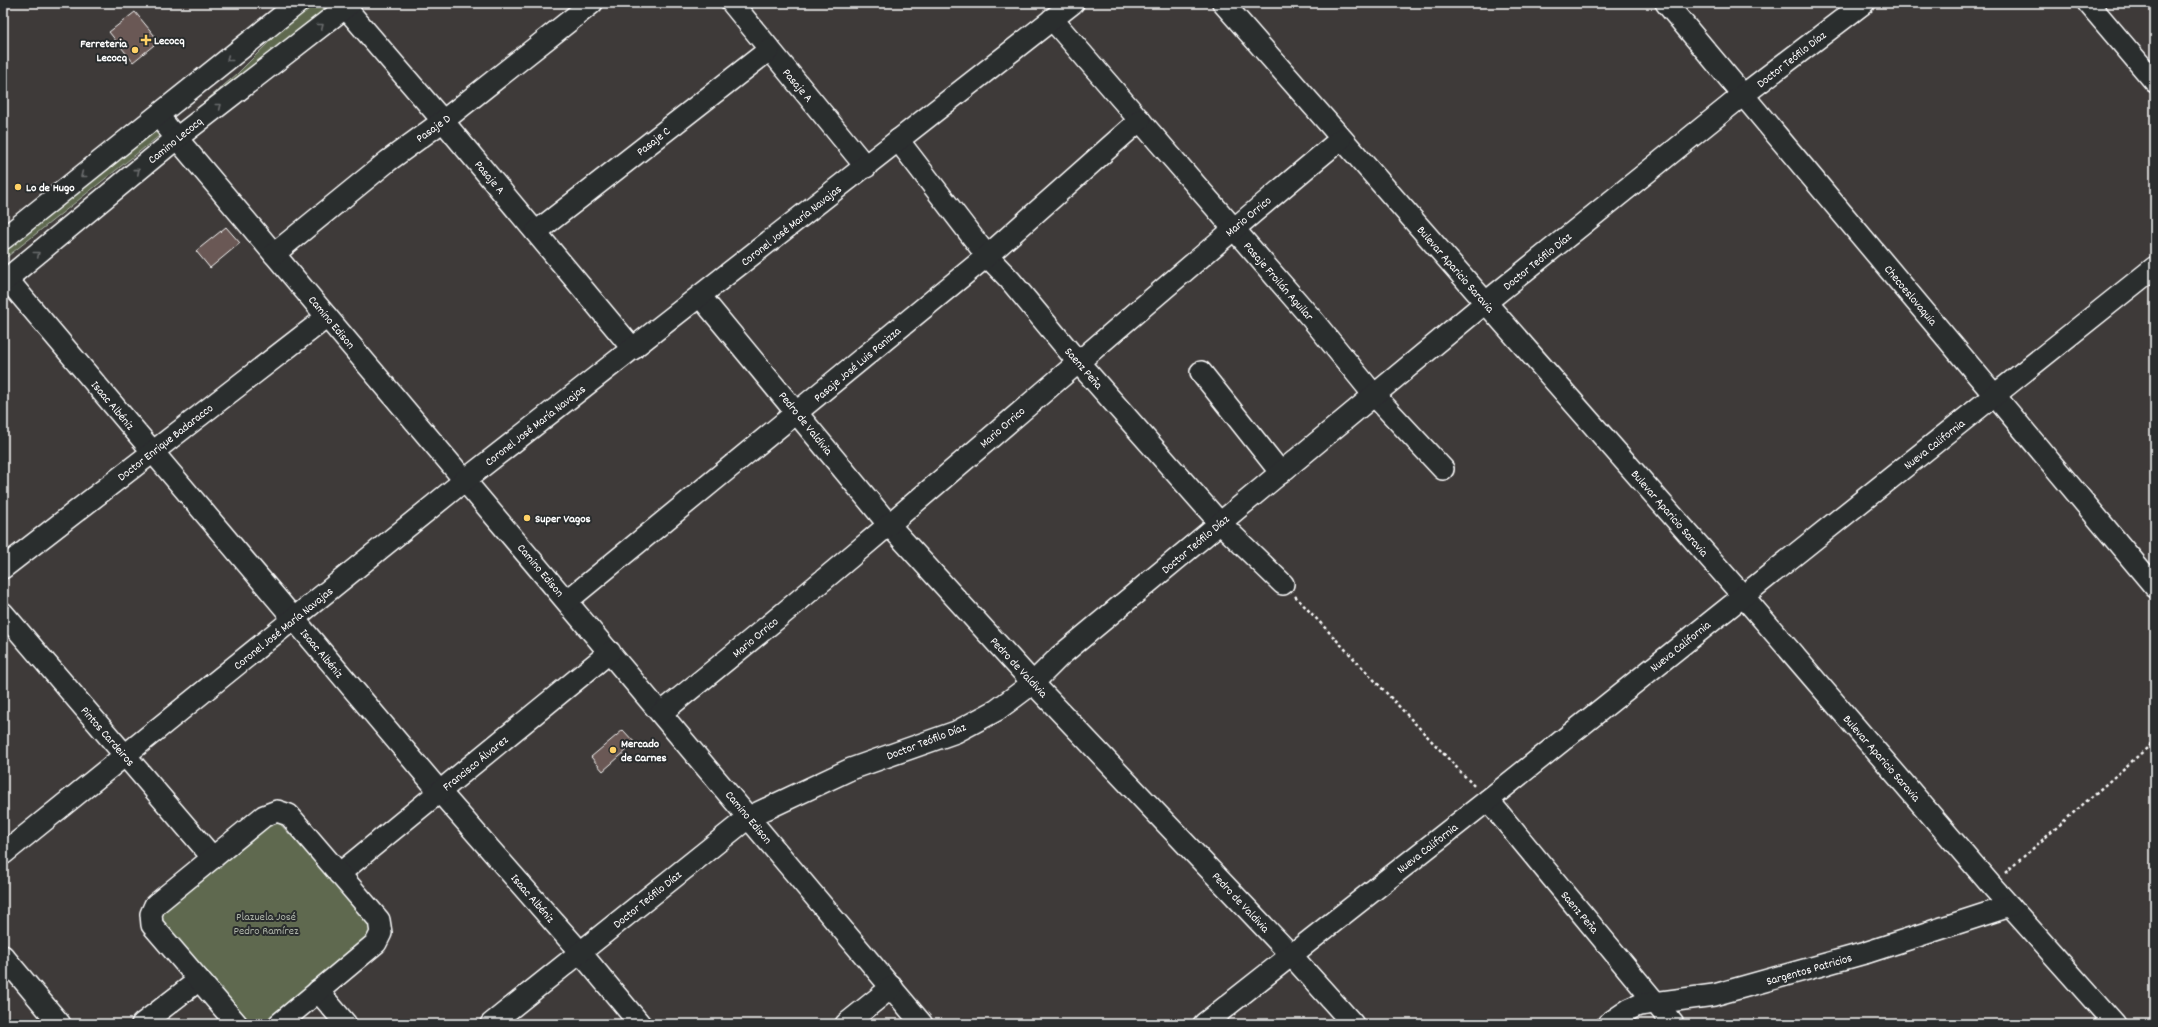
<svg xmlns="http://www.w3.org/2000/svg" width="2158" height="1027" font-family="Dekko,sans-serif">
	<rect width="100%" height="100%" fill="#3e3a39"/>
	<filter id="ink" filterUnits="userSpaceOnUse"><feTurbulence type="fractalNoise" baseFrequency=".025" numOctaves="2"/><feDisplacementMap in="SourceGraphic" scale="8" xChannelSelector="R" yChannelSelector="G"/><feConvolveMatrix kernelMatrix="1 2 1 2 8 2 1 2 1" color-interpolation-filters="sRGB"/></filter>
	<g filter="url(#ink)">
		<!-- green -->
		<g fill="#5e6950" stroke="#aeb4a8">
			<path d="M315,3H333L183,123L181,122L237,74L283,28Z"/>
			<path d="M153,129L159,136L3,260V247Z"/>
			<path d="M278,822L374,923L372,934L268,1024H249L160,921L161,909L264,823Z"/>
		</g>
		<!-- building -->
		<g fill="#6b5954" stroke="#fff">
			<path d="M135,12L159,41L133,62L109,32Z"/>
			<path d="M226,227L240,243L210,268L196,251Z"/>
			<path d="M623,730L635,743L603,771L591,757Z"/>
		</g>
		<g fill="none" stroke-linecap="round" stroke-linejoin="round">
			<!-- minor casing -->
			<g stroke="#fff" stroke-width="24">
				<g id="minor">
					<path d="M732,3L866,167"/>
					<path d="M1223,3L1743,596L1991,885L2115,1024"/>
					<path d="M1666,3L2155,587"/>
					<path d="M2088,3L2155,82"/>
					<path d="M345,7L443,121L633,349"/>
					<path d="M1052,19L1312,319L1374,395L1443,469"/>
					<path d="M158,116L922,1024"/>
					<path d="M898,140L987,256L1010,280L1078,362L1220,523L1283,584"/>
					<path d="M536,232L769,50"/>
					<path d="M3,239L298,3"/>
					<path d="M274,254L388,161L443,121L592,3"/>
					<path d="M7,279L440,792L580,952L640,1024"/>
					<path d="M3,282L177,138L351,3"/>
					<path d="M700,296L889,525L1033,683L1291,955L1353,1024"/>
					<path d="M1201,372L1281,473"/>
					<path d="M3,568L327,317"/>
					<path d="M567,601L987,256L1140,120"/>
					<path d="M3,613L213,858"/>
					<path d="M661,713C893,528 1113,328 1341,139"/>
					<path d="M1488,800L1673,1024"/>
					<path d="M3,854L465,480L1073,3"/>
					<path d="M339,874L610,652"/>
					<path d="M3,956L60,1024"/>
					<path d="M318,991L346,1024"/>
					<path d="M142,1024L199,980"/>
					<path d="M237,1024L152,925L151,914L155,905L264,816L277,811L289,815L379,920L381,933L376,943L279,1024"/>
					<path d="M491,1024L749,817L851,769L956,732L997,710L1033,683L1060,656L1485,303L1738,99L1864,3"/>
					<path d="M846,1024L892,987"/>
					<path d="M1204,1024L1488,800L2155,267"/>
					<path d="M1608,1024L1630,1009L1639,1005L1714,995L1865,953L2010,906"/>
				</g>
			</g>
			<!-- path -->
			<g stroke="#fff" stroke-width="2.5" stroke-dasharray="3 3" stroke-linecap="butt">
				<path d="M957,7L961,3"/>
				<path d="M1295,596L1475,787"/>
				<path d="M2005,873L2155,741"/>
			</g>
			<!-- minor -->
			<use href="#minor" stroke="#2a2d2e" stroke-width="21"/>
		</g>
		<!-- one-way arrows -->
		<defs><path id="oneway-chevron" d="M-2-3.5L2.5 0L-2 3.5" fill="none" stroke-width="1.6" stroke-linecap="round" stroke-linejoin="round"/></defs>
		<g stroke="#6a6c6d">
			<use href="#oneway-chevron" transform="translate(321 26) rotate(-38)"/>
			<use href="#oneway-chevron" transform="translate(229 59) rotate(141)"/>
			<use href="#oneway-chevron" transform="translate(219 106) rotate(-38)"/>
			<use href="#oneway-chevron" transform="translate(137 171) rotate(-40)"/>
			<use href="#oneway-chevron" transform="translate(83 175) rotate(142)"/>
			<use href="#oneway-chevron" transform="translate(37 254) rotate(-39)"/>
		</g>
	</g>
	<!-- markers -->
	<g fill="#ffd166" stroke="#2a2d2e" stroke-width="1.5">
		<path d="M144 34h4v4h4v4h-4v4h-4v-4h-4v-4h4z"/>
		<circle cx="135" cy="50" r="4"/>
		<circle cx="18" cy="187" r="4"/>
		<circle cx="527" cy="518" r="4"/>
		<circle cx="613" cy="750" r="4"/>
	</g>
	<g text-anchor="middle" stroke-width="4" stroke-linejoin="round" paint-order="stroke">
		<!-- poi labels -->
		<g font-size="12" font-weight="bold" fill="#fff" stroke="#2a2d2e" text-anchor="start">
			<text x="154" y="44">Lecocq</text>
			<text x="127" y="47" text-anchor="end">Ferreteria<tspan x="127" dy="14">Lecocq</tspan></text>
			<text x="26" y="191">Lo de Hugo</text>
			<text x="535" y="522">Super Vagos</text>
			<text x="621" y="747">Mercado<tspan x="621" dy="14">de Carnes</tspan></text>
		</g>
		<!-- street labels -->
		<g font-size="12" fill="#fff" stroke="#2a2d2e">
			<text transform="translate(1791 59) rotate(-38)" y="4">Doctor Teófilo Díaz</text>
			<text transform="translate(798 85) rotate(50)" y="4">Pasaje A</text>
			<text transform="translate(433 128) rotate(-36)" y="4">Pasaje D</text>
			<text transform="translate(175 140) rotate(-39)" y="4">Camino Lecocq</text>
			<text transform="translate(653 141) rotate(-38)" y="4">Pasaje C</text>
			<text transform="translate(490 177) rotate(50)" y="4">Pasaje A</text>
			<text transform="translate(1248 216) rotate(-40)" y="4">Mario Orrico</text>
			<text transform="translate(791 225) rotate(-38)" y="4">Coronel José María Navajas</text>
			<text transform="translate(1537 261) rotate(-39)" y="4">Doctor Teófilo Díaz</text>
			<text transform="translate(1456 269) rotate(49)" y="4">Bulevar Aparicio Saravia</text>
			<text transform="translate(1279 281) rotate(49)" y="4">Pasaje Froilán Aguilar</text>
			<text transform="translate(1911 295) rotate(50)" y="4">Checoeslovaquia</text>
			<text transform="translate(332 322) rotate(50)" y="4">Camino Edison</text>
			<text transform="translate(857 364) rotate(-40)" y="4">Pasaje José Luis Panizza</text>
			<text transform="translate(1084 368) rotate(49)" y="4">Saenz Peña</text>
			<text transform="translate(113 405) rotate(50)" y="4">Isaac Albéniz</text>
			<text transform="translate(806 423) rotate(51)" y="4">Pedro de Valdivia</text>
			<text transform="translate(535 425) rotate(-38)" y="4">Coronel José María Navajas</text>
			<text transform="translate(1002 427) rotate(-41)" y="4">Mario Orrico</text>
			<text transform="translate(165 442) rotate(-38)" y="4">Doctor Enrique Badaracco</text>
			<text transform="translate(1934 444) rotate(-38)" y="4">Nueva California</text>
			<text transform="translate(1670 513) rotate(49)" y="4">Bulevar Aparicio Saravia</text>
			<text transform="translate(1195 544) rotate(-40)" y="4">Doctor Teófilo Díaz</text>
			<text transform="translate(541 570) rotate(50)" y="4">Camino Edison</text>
			<text transform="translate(283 628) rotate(-39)" y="4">Coronel José María Navajas</text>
			<text transform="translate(755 637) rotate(-40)" y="4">Mario Orrico</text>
			<text transform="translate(1680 646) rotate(-39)" y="4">Nueva California</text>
			<text transform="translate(322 653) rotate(50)" y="4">Isaac Albéniz</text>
			<text transform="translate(1019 667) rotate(47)" y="4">Pedro de Valdivia</text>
			<text transform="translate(108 736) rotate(49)" y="4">Pintos Cardeiros</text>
			<text transform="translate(926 741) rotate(-21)" y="4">Doctor Teófilo Díaz</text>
			<text transform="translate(1882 758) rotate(49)" y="4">Bulevar Aparicio Saravia</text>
			<text transform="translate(475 763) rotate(-39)" y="4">Francisco Álvarez</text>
			<text transform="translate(749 817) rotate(50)" y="4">Camino Edison</text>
			<text transform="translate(1427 848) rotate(-38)" y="4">Nueva California</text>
			<text transform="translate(533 898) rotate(49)" y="4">Isaac Albéniz</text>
			<text transform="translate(647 899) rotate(-39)" y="4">Doctor Teófilo Díaz</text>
			<text transform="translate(1241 902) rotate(47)" y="4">Pedro de Valdivia</text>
			<text transform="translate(1580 912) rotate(50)" y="4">Saenz Peña</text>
			<text transform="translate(1809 969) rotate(-16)" y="4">Sargentos Patricios</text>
		</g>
		<!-- park labels -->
		<g font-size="12" fill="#aeb4a8" stroke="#2a2d2e">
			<text x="266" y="920">Plazuela José<tspan x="266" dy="14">Pedro Ramírez</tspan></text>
		</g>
	</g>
	<!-- margin -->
	<rect width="2158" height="1027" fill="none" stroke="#2a2d2e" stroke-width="16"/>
	<rect x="8" y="8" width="2142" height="1011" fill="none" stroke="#fff" stroke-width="1.5" filter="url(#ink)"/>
</svg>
